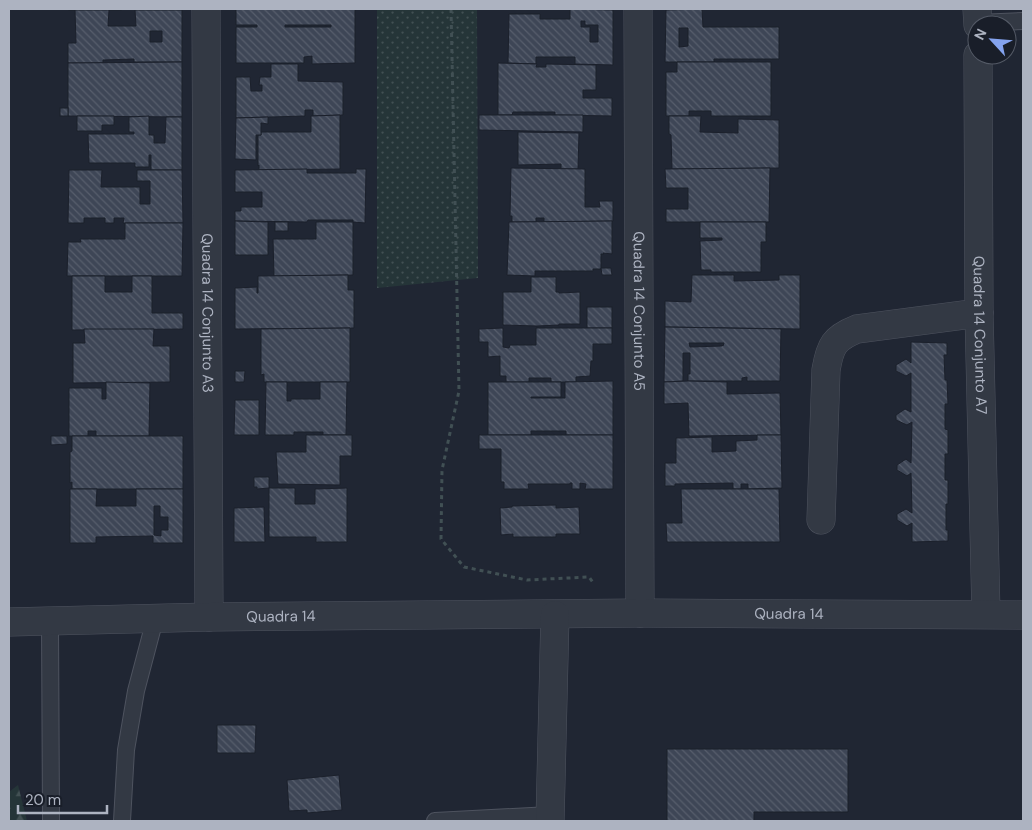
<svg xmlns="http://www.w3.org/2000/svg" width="1032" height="830" font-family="'DM Sans',sans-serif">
	<defs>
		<pattern id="forest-firs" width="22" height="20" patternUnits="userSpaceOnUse" patternTransform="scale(1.25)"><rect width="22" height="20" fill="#253538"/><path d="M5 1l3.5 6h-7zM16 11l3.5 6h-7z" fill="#425053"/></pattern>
		<pattern id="park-dots" width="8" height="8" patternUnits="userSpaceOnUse" patternTransform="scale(1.25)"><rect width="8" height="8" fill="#253538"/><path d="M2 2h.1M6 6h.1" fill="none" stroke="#425053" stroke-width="1.8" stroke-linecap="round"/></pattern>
		<pattern id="building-back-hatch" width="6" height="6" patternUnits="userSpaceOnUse" patternTransform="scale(1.25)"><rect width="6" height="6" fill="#3e4656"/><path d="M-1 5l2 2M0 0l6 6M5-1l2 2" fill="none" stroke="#575e6c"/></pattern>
	</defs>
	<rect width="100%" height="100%" fill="#202633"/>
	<!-- forest -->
	<path fill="url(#forest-firs)" d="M18,785L27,821H9V792Z"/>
	<!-- park -->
	<path fill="url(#park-dots)" d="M377,9H477L478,278L377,288Z"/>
	<!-- building -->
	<g fill="url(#building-back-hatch)" stroke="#1b202b" fill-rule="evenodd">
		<rect x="69" y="9" width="52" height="1"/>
		<path d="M236,9H355V63L312,64V56L304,57V63H236V27H257V25H236ZM285,25H331V27H285Z"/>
		<path d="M570,9L613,10V65L575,64V57H536V64L508,63L509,14H540V19H570ZM581,21H585V25H598V42H590V27H581Z"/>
		<path d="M702,9L703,27H779V59H714V62H665L666,10ZM679,28H688V46L679,47Z"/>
		<path d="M75,10H109L108,26H136L135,10H182V62H134V59L103,60V63H68V43H76ZM150,31H162V42H150Z"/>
		<path d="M182,62V117L68,116V63Z"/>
		<path d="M677,62H771V116H711V111H689V116H666V72H677Z"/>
		<path d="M498,63L537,64L536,67H546V64L596,65V90H583V98H612V116L555,115V112H513L512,115H498Z"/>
		<path d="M271,64H298V81L343,82V115L313,116V110H305V116L236,118V77H250L251,91H262V85H259L260,77H271Z"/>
		<rect x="60" y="108" width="8" height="8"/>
		<path d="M340,115V169L259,170V165L258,166V135H261V132H311V116Z"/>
		<path d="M479,115H583V132L479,130Z"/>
		<path d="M77,116H114V125H102V131H77Z"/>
		<path d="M149,116V135H154V143H165L166,117H182V170H151V155H149V167H135V163H89L88,134H134V132H129V117Z"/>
		<path d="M669,116H701L700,132L738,133V119L779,120V168L672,169L671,135L669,134Z"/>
		<path d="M268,117V124L261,123V135H256V160L235,159L236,118Z"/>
		<path d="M518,132L579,133L578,169H561V164L518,165Z"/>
		<path d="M511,168L585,169V207H600L599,201H613V221L544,222V218H536V222H512V216H510Z"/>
		<path d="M770,168L769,222H666V209H688V188H666L665,169Z"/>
		<path d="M307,169V173H356V169H366L365,223L353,222V220H308L307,222L235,221V211H241V207H262V192H235V170Z"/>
		<path d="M69,170H102L101,187H140V204H150V181H137V170H182L183,223H123L124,218H114V223H105V218H84V223H68Z"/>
		<path d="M235,221L268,222V255H235Z"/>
		<path d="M612,221V254L603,253L604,254H601V269H593V271H535V276L507,275L509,222Z"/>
		<rect x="275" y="222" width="13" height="9"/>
		<path d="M316,222H353V275L274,276L273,239H316Z"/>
		<path d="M700,222H766V242H761V272H711V270H701L700,241L722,240V238H700Z"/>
		<path d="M125,223H183L182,276H67L68,242H81L80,239H125Z"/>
		<path d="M601,268H611L612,275H602Z"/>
		<path d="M348,275V290H354V328L235,329V288L257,287V293H258V276Z"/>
		<path d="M692,275H734V281L779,280V275H800V329L665,327V301L691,302Z"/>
		<path d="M72,276H105V292H132V276H152V313H183V329L72,330Z"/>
		<path d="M531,277H556V292H559V293L580,292V324H559V325L537,326L503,325V292H531Z"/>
		<rect x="587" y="307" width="25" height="21"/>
		<path d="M665,327L781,329L780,381H747V377L742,378V381H688V374H690V353H683V381L664,382ZM689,343H724L723,346L722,345V346L690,347Z"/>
		<path d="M350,328V382H264V374L261,375V329Z"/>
		<path d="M503,328V347L509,348L510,345H536V328H612V344H593V361H591L590,376L576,377V382H551V378H529V382H506V376H500V356L488,357V342H479V329Z"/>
		<path d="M84,329H154L153,346H170V382L73,383V343H85Z"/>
		<path d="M911,342L947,343V355H944L945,380H947L948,404H945V429L948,430V454H945V480H948V504H946V530H948V541L912,542V523L907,526L897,520V514L906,509L912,513L911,473L907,476L897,470V465L906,459L911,463L912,422L907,425L896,420V415L905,409L911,412V373L906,376L896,371V365L906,359L911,363Z"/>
		<path d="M235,371H245L244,382H235Z"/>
		<path d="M613,381V435H566V431H531V435H488V382H561V397H531V398H565V382Z"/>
		<path d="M688,381L727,382V394L780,393L781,435L689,436L688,403L664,404V382Z"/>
		<path d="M106,382L150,383L149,436H96V431H88V436H69V388H102V399H106Z"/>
		<path d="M266,382H287V401H291V399H320V382H347L346,435H323V432H294V435H265Z"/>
		<path d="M235,400H259V435H234Z"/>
		<path d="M306,435H352V456H340V485L278,484L276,452H306Z"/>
		<path d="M479,435H613V489H585L586,484L580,483V489H572V483H570V484H528L529,489H504V482H501V449H479Z"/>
		<path d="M757,435H781L782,488L748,489V484H741V489H733V483L675,484V486H665V463H676V438L712,437V452L736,451V441L757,440Z"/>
		<path d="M51,436H67V444L51,445Z"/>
		<path d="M72,436H183V489H72V482L70,483V452L72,451Z"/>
		<path d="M254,477H269V488L257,489V487H254Z"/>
		<path d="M269,488H295V504H315V489L347,488V542H316V537H269Z"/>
		<path d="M70,489H97L96,506H136V489H183V543H153V536L96,537V543H70ZM154,506H160V517H168V530H161V536L154,535Z"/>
		<path d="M681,489H779L780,542H667L666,523H682Z"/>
		<path d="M556,505V508L579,507L580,534H556V537H513V534L501,535L500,508L512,507V506Z"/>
		<path d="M264,507L265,542H234V508Z"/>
		<path d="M217,725H256L255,753H217Z"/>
		<path d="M667,749H848V812H754V821H667Z"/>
		<path d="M339,775L342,810L307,813V810L289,811L287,780Z"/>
	</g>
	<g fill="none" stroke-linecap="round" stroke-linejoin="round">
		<!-- service casing -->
		<g stroke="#4e535f" stroke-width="18">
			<g id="service">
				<path d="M978,23L1023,21"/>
				<path d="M50,621L51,821"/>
				<path d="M122,821L126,750L136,691L155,619"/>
				<path d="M435,821L550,815"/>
			</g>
		</g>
		<!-- minor casing -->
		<g stroke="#4e535f" stroke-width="29">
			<g id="minor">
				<path id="s1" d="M206,9L209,617"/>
				<path id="s2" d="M638,9L640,613"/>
				<path d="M977,9L978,25"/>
				<path id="s3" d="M978,55L979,313L986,614"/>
				<path d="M821,520L826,370C830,346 834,338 857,329L979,313"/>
				<path id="s4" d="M9,622L209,617L640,613L1023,615"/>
				<path d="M550,821L555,615"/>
			</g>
		</g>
		<!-- path -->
		<path stroke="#415054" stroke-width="3" stroke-dasharray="4 4" stroke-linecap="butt" d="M451,9L459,391L442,470L441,539L464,567L527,580L589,577L594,584"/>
		<!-- service -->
		<use href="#service" stroke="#333944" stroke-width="16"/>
		<!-- minor -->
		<use href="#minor" stroke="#333944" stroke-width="28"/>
	</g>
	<g text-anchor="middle" stroke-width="4.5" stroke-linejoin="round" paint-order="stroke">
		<!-- street labels -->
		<g font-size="15" fill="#adb3c1" stroke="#191e29">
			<text dy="5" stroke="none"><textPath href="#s2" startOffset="302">Quadra 14 Conjunto A5</textPath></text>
			<text dy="5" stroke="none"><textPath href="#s1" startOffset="304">Quadra 14 Conjunto A3</textPath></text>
			<text dy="5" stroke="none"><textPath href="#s3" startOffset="280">Quadra 14 Conjunto A7</textPath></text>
			<text dy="5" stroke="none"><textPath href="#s4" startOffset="780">Quadra 14</textPath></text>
			<text dy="5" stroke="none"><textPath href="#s4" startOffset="272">Quadra 14</textPath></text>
		</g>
	</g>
	<!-- border -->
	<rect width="1032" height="830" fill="none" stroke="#adb3c1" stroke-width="20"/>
	<!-- north arrow -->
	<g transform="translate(992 40) rotate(296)"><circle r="24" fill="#191e29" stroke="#545a66"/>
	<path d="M0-4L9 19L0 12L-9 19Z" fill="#84a3ef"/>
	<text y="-8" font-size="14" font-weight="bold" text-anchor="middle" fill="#adb3c1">N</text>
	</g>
	<!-- scale -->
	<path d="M18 805v8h89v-8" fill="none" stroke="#adb3c1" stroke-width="2.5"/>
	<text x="25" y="805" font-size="15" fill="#adb3c1" stroke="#191e29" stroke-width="4" paint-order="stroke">20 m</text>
</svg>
